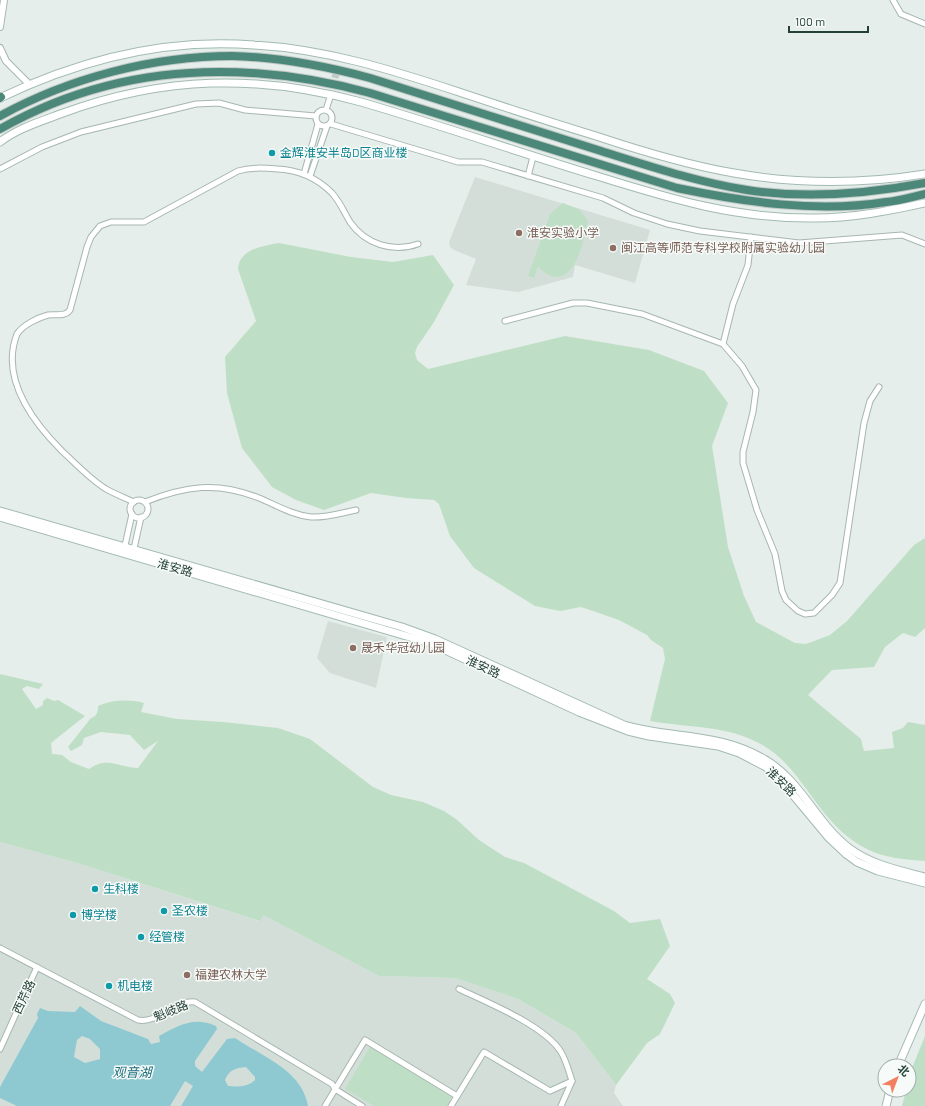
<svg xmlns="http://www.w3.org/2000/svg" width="925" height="1106" font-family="Barlow,'Noto Sans SC',sans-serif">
<rect width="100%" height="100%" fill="#e5eeea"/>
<g fill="#d3ded9">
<polygon points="475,177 650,230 635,283 575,265 573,277 518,292 466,285 476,259 454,250 450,247 449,242"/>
<polygon points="328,621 387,637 376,688 330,673 317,658"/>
<polygon points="0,842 77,863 259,921 263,915 379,976 455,978 518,999 576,1033 616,1085 614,1093 623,1106 0,1106"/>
</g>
<g fill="#bedfc6">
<path d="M563 203 580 210 588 221C583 246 571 299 538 267L534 278 528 276 550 214Z"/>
<path d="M279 243 351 257 393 262 433 255 454 285 434 322 417 347 415 353 417 360 428 369 565 336 649 350 704 371 728 403 712 446 728 547 744 596 756 622 795 643 806 644 830 635 847 621 914 545 925 538V628L915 637 903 633 885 647 874 667 832 670 808 695 861 739 864 751 894 748 892 732 903 728 908 722 925 725V861C912 860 898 859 886 856 851 847 830 822 810 794 797 776 784 758 764 746 730 725 689 728 650 721L665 659 663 648 651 640 647 635 619 620 593 611 581 607 560 611 535 606 474 568 450 536 439 504 434 500 406 498 371 493 324 510 296 500 272 487 242 448 227 393 225 357 256 321 238 269C239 249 263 246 279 243Z"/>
<path d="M0 674 43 684 39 689 27 686 22 689 36 709 43 705V701L47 698 54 701 58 700 85 716 51 743 52 754 62 755 71 762 89 769C107 756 118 767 138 768L158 741 144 750 130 735 101 732 84 738 82 745 71 751 68 747 91 718C97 716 98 712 98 706 112 700 128 699 144 703L141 712 177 719 223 722 278 728 310 739 373 787 391 795 423 802 444 811 456 819 479 840 505 857 524 863 614 911 630 923 660 919 670 946 647 979 670 994 675 1003 660 1034 647 1043 616 1085 576 1033 518 999 455 978 379 976 263 915 260 921 77 863 0 842Z"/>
<polygon points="925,1036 925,1106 902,1106 906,1090 909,1090 910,1073"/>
<polygon points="370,1047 452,1097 447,1106 374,1106 345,1089"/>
</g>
<path fill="#8ec9d2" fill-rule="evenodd" d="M80 1006 101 1021 148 1039 151 1044 160 1042 159 1036C179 1025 194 1016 216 1026L217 1029 195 1061V1066L202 1072 227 1039 235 1038C263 1057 302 1070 308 1106H181L193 1086 185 1081 170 1106H17L0 1098V1087L38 1018 37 1014 40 1008 48 1011 75 1012ZM82 1036 90 1039 100 1049V1059L85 1063 74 1057 77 1040ZM246 1067 255 1077V1080C248 1087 237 1087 228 1086L225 1080C229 1070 235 1068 246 1067Z"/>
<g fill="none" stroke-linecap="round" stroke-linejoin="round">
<polyline stroke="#becbc6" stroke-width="7" stroke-dasharray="7 3.5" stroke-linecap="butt" points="332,88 338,67"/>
<defs>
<g id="minor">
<polyline points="893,0 901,14 925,24"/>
<circle cx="324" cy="118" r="8"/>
<polyline points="326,110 331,94"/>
<polyline points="331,124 458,162 482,162 603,198 634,213 667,224 700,231 799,243 902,235 925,244"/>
<polyline points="0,169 42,147 81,132 196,104 219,103 245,110 316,116"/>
<polyline points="304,174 318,124"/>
<polyline points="310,176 327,126"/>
<polyline points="528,176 533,157"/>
<polyline points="505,321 573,303 587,303 642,314 723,344 742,366 756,390 753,412 743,452 743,463 757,510 775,554 782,591 786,600 798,611 805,614 814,613 832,595 840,583 864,423 870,401 879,387"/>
<polyline points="723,344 733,304 748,265 751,237"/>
<circle cx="139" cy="509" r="9"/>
<path d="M134 502C125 498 115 494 106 489 90 479 76 464 62 451 33 422 0 378 17 334 23 325 37 318 48 315 56 314 65 317 70 310L87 247 91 237 100 226 111 222H144L238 171C251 167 264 168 278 169 299 170 317 178 332 193 340 202 344 212 350 222 365 244 393 253 418 244"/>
<path d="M145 502C185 486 217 481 259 498 276 505 292 515 311 517 326 518 341 513 356 510"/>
<polyline points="124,550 132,514"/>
<polyline points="133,553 141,517"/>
<path d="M0 948 138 1020C158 1024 177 999 195 1002L332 1084 335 1089"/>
<path d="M459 989C487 1002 545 1026 561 1052 566 1060 569 1072 572 1081"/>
<polyline points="0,1049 37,967"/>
<polyline points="335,1089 362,1106"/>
<polyline points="325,1106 365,1040 457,1096"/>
<polyline points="451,1106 484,1052 550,1091 572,1081 561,1106"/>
</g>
<g id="tertiary">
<polyline points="0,27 4,0"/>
<polyline points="0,48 6,61 29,84"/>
</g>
<g id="secondary">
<path d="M0 98C81 59 164 38 254 45 326 49 392 70 459 92 504 107 550 122 596 136 641 151 687 165 734 173 796 184 863 184 925 174"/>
<path d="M0 142C18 128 42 121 63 113 164 76 257 74 361 102 440 125 518 152 597 176 671 199 736 219 815 218 853 218 888 211 925 203"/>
<path d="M0 511 402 627 435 639 624 725C672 739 719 732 764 759 801 780 816 823 849 848 872 865 898 870 925 877"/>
<polyline points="0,517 430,643 579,712 628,731 649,736 718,746 739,753 766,767 779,778 829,838 846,854 857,862 878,871 925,883"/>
<polyline points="898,1066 925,1004"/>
<polyline points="886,1106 890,1090"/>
</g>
<g id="trunk">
<polyline points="0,98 1,97"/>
<path d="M0 116C69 78 153 56 232 56 279 57 325 66 370 78 447 102 524 127 601 151 649 166 697 182 747 190 806 199 867 194 925 183"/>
<path d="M0 129C116 63 243 59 370 93L677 188C745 202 817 213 886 202 899 201 912 197 925 194"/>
</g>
</defs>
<use href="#minor" stroke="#a7b6b1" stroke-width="7"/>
<use href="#tertiary" stroke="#a7b6b1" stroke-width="8"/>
<use href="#secondary" stroke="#a3bab2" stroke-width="9"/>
<use href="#trunk" stroke="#c2cac7" stroke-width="10"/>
<use href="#minor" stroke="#fff" stroke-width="5"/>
<use href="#tertiary" stroke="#fff" stroke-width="6"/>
<use href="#secondary" stroke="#fff" stroke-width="7"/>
<use href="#trunk" stroke="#4c8879" stroke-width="8"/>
</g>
<g fill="#0f9aa8" stroke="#f6faf8" stroke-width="1.5">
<circle cx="272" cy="153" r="4"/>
<circle cx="95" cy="889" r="4"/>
<circle cx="164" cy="911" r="4"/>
<circle cx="73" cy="915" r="4"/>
<circle cx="141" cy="937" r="4"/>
<circle cx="109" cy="986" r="4"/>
</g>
<g fill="#8d6e63" stroke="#f6faf8" stroke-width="1.5">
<circle cx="519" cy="233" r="4"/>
<circle cx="613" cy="248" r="4"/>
<circle cx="353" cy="648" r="4"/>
<circle cx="187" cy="975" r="4"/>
</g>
<g text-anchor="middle" stroke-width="3" stroke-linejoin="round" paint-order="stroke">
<g font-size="12" fill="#0d838f" stroke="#f6faf8" text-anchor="start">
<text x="280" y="157">金辉淮安半岛D区商业楼</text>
<text x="103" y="893">生科楼</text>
<text x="172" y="915">圣农楼</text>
<text x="81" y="919">博学楼</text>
<text x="149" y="941">经管楼</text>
<text x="117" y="990">机电楼</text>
</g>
<g font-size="12" fill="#785e54" stroke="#f6faf8" text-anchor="start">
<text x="527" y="237">淮安实验小学</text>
<text x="621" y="252">闽江高等师范专科学校附属实验幼儿园</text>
<text x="361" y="652">晟禾华冠幼儿园</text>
<text x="195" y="979">福建农林大学</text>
</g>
<g font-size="12" fill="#244038" stroke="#f6faf8">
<text transform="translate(175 568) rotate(16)" y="4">淮安路</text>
<text transform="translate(483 667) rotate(25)" y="4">淮安路</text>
<text transform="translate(781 782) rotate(44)" y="4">淮安路</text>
<text transform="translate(24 997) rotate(-65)" y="4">西芹路</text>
<text transform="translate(171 1011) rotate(-22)" y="4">魁岐路</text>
</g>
<g font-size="13" font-style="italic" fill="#1d6f7d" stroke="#f6faf8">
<text x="132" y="1077">观音湖</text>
</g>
</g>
<g transform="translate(897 1078) rotate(42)"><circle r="19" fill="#f6faf8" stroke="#a2b0ab"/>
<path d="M0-3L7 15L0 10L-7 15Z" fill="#f28060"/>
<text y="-6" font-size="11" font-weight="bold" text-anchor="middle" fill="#244038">北</text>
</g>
<path d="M789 26v6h79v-6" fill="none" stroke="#244038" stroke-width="2"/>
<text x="795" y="26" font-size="12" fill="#244038" stroke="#f6faf8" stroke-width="3" paint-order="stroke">100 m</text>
</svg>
